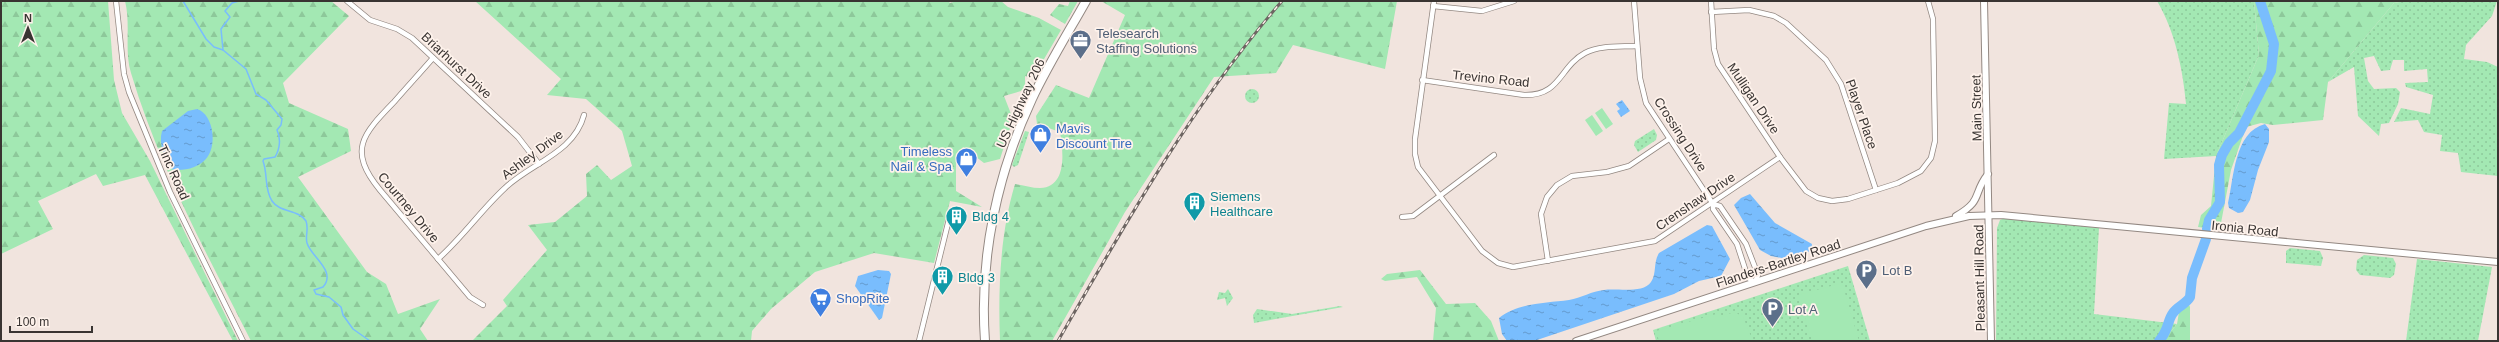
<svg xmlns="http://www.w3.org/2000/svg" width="2499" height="342" font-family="Arial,sans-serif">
<defs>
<pattern id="grass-dots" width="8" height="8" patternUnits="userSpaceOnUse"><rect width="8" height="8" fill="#a3e8b3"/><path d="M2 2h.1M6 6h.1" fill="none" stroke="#8dc89a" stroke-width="1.8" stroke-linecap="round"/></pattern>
<pattern id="forest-firs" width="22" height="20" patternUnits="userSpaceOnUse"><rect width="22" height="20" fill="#a3e8b3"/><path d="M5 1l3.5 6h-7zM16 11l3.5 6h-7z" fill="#8dc89a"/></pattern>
<pattern id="water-ripples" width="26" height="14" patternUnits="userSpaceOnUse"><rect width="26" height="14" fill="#79bdfd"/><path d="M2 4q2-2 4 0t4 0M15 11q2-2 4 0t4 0" fill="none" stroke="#649acd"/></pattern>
</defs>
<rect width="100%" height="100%" fill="#f1e4de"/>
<g fill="url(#grass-dots)">
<path d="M2157 1H2254L2259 55 2216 156 2164 159 2169 103 2186 104C2183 70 2175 31 2157 1Z"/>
<polygon points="2405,1 2497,1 2492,16 2466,45 2464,59 2487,62 2498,67 2498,176 2461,172 2458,153 2440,151 2442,135 2424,132 2418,120 2394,122 2401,108 2430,114 2433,95 2406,87 2405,83 2428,82 2427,69 2404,71 2404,60 2393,60 2390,70 2381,71 2374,56 2364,58 2368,81 2374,89 2396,88 2400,92 2398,104 2389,123 2381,124 2379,136 2358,116 2354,67 2328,82 2394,3"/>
<circle cx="1252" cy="96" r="7"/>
<polygon points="1654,129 1657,135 1656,140 1638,152 1634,145 1635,141"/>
<polygon points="1025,131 1029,132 1018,165 1014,167 1012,165"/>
<polygon points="2005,218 2099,228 2094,314 2177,324 2163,341 1996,341 1997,228 2000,220"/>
<polygon points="2290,248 2320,251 2323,258 2321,266 2286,263 2286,251"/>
<polygon points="2364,255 2393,258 2396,264 2394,275 2390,278 2360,275 2356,270 2357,260"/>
<polygon points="2417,259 2492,267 2478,341 2406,341"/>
<polygon points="1848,266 1870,341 1656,341 1653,330"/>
<polygon points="1228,289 1233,298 1227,306 1225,298 1217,300 1219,292 1225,293"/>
<polygon points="1340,306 1343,307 1254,323 1253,315 1257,309 1292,314"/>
</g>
<g fill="url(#forest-firs)">
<polygon points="1,1 108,1 114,80 122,113 150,161 238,341 233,341 145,175 103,186 96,174 38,201 53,229 1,254"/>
<path d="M125 1H331L349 16 283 83 289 103 348 129 351 151 298 177 367 272 386 284 398 314 440 299 420 329 428 341H251C207 254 159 167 131 73 124 51 131 24 125 1Z"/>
<polygon points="475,1 948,1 950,3 957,1 1001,1 1008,7 1039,18 1061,30 1033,78 1025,76 1025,86 1021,91 1004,96 1013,119 1000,159 984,163 963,147 956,159 956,191 982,207 950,201 934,263 874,253 815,272 771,309 752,331 751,341 472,341 507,306 503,300 547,250 528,225 555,222 587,196 586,174 597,165 611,180 632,166 622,131 586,99 547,95 561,79"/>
<polygon points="1070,1 1078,1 1065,24 1050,15 1059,4 1068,6"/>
<path d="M1101 1H1397L1385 69 1293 45 1276 73 1214 77 1125 212 1052 341H1000C998 289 1000 234 1015 184 1023 185 1032 188 1040 188 1068 187 1063 150 1060 132L1037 124 1036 116 1056 85 1089 98 1125 15Z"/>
<polygon points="2254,1 2405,1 2394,3 2328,82 2323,120 2273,125 2261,123 2246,127 2231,170 2221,223 2233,232 2198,227 2201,215 2211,206 2216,156 2259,55"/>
<polygon points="1420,270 1446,304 1475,303 1491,321 1499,341 1433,341 1436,308 1417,277 1385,281 1381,279 1387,274"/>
<polygon points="2188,302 2190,307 2190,341 2163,341 2177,324 2179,312"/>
</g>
<g fill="#a3e8b3">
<polygon points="1602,108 1613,124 1606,129 1595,113"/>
<polygon points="1592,115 1603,131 1596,136 1585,120"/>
<polygon points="1842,283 1859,341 1812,341 1798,295"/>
<polygon points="1735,312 1743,317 1753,341 1659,341 1656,331 1720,313 1721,316"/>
</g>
<g fill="url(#water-ripples)">
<polygon points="1622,100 1630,111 1621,117 1617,111 1620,109 1616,104"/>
<path d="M197 109C214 114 218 148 205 160 196 169 185 170 173 170 165 159 158 145 162 131L188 111Z"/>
<path d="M2265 124 2269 129V142L2258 170 2250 200 2243 212 2238 213 2229 208 2228 203C2234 178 2234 132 2265 124Z"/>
<polygon points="1750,194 1775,223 1812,244 1811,251 1782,258 1771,256 1760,250 1734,205 1741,198"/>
<path d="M1707 225 1712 226 1730 259 1721 276 1699 281 1674 294 1534 341H1507L1502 334 1499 318C1518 303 1546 303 1569 300 1581 298 1592 291 1604 290 1617 288 1643 294 1651 282 1657 273 1653 263 1659 253Z"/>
<polygon points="878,270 889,271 891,274 882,318 879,320 855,286 858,276"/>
</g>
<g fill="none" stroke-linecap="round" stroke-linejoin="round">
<g stroke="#79bdfd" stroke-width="1.5">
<path d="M183 1 206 39 214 47 223 50 246 69 256 94 266 100 282 119 281 125 277 130C281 138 280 149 275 157L264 159 263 161C268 174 264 189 272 201 280 213 298 209 306 221 309 229 305 236 307 243 311 257 337 271 323 287L314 290 316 294 329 297 341 307 343 315 353 329 370 341"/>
<polyline points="223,50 221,29 230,17 225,11 232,3 239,1"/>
</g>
<g stroke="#79bdfd" stroke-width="10">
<polyline points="2207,229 2209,220 2220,202 2219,165 2222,155 2229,143 2239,133 2271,71 2274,44 2260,1"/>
<path d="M2159 341C2169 330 2167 321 2173 313 2178 306 2186 304 2190 297L2192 278 2206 239"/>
</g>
<defs>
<g id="street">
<polyline points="116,1 124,74 129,92 170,192 243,341"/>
<polyline points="347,1 370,20 397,29 412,38 518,137 539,164"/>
<polyline points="1434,1 1415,139 1415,154 1418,167 1482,251 1498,263 1513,267 1655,241 1780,157 1806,191 1818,198 1832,201 1848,199 1898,183 1921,171 1931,158 1935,141 1933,19 1928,1"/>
<polyline points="1634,1 1640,78 1646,103 1713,204 1713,209 1737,244 1748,278 1755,282 1758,275 1746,244 1720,206 1713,204"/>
<polyline points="1711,1 1714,49 1718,64 1780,157"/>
<polyline points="1433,6 1482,11 1514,1"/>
<polyline points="1711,12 1749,10 1774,16 1786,23 1826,60 1841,84 1876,190"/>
<path d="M433 58C420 73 407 87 394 102 363 134 347 150 380 190L470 297 483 305"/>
<path d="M1422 80 1524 95C1561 96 1559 67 1585 53 1600 45 1620 47 1637 46"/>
<polyline points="1402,217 1413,216 1494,155"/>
<path d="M438 259C463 237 481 210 505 188 531 163 574 153 584 115"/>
<polyline points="1548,261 1541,214 1547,197 1557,185 1572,176 1607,172 1629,166 1669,139"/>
<polyline points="919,341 951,211"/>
</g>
<g id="secondary">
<polyline points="1984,1 1991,341"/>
<path d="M1956 216C1984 200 1972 194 1988 174"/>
<polyline points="1576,341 1926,226 1969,216 2001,215 2498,262"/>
</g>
<path id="highway" d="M985 341C979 259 997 174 1032 99 1048 65 1068 33 1086 1"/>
</defs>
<use href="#street" stroke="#938882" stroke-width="6"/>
<use href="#secondary" stroke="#938882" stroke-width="8"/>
<use href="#highway" stroke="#938882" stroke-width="10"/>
<use href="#street" stroke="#fff" stroke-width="4.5"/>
<use href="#secondary" stroke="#fff" stroke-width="6"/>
<use href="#highway" stroke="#fff" stroke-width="8"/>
<defs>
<path id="rail" d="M1058 341C1126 222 1192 105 1282 1"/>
</defs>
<use href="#rail" stroke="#6d6562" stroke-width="3"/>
<use href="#rail" stroke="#fef2eb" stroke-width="1.5" stroke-dasharray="4.5" stroke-linecap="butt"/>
</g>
<defs>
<symbol id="office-pin" viewBox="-11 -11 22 30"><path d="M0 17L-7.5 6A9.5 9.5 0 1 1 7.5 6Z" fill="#5c6f8a" stroke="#fef2eb"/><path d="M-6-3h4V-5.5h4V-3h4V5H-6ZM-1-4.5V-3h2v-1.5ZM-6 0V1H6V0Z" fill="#fff"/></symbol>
<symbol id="shop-pin" viewBox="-11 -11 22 30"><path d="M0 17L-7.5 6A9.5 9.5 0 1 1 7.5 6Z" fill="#3f7fe0" stroke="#fef2eb"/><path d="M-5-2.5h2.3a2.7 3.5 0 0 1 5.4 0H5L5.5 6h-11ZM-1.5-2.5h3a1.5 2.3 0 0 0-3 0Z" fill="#fff"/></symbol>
<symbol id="building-pin" viewBox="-11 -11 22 30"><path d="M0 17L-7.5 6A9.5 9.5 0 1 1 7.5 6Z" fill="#0f9aa8" stroke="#fef2eb"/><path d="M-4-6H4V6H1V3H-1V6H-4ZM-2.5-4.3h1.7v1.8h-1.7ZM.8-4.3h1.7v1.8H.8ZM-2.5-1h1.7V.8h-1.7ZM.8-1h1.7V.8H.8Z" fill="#fff"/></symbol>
<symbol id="parking-pin" viewBox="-11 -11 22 30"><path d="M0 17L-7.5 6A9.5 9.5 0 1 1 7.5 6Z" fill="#5c6f8a" stroke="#fef2eb"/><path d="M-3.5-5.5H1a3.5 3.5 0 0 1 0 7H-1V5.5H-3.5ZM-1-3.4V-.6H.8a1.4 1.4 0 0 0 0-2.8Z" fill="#fff"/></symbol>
<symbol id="supermarket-pin" viewBox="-11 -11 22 30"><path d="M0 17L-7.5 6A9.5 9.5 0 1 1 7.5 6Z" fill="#3f7fe0" stroke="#fef2eb"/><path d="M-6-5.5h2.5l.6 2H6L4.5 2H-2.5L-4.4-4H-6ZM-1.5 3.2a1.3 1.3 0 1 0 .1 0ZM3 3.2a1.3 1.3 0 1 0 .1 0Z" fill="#fff"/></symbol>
</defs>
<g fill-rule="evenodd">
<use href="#office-pin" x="1068" y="28" width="25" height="34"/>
<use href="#shop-pin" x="1028" y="122" width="25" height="34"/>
<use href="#shop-pin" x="954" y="146" width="25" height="34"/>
<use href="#building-pin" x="1182" y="190" width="25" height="34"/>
<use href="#building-pin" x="944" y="204" width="25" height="34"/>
<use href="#parking-pin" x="1854" y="258" width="25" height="34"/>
<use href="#building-pin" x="930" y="264" width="25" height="34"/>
<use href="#supermarket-pin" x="808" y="286" width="25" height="34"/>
<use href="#parking-pin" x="1760" y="296" width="25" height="34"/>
</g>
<g text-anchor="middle" stroke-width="3.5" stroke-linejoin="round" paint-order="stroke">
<g font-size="13" fill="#4e5e75" stroke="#fef2eb" text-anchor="start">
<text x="1096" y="38">Telesearch<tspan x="1096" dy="15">Staffing Solutions</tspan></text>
<text x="1882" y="275">Lot B</text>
<text x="1788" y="314">Lot A</text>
</g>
<g font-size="13" fill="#393432" stroke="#fef2eb">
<text transform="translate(457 65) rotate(43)" y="5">Briarhurst Drive</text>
<text transform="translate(1491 78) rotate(6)" y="5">Trevino Road</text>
<text transform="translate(1754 98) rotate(56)" y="5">Mulligan Drive</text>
<text transform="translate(1020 103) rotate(-65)" y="5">US Highway 206</text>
<text transform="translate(1976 108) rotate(-91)" y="5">Main Street</text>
<text transform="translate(1862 114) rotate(71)" y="5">Player Place</text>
<text transform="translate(1681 134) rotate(57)" y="5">Crossing Drive</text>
<text transform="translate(532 154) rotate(-37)" y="5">Ashley Drive</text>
<text transform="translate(174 172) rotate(66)" y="5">Tinc Road</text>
<text transform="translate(1695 201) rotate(-34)" y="5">Crenshaw Drive</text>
<text transform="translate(409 207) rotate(50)" y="5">Courtney Drive</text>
<text transform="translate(2245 228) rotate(6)" y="5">Ironia Road</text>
<text transform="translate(1778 263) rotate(-18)" y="5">Flanders-Bartley Road</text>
<text transform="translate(1979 278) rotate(-91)" y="5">Pleasant Hill Road</text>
</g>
<g font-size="13" fill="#366cbe" stroke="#fef2eb" text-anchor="start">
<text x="1056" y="133">Mavis<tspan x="1056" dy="15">Discount Tire</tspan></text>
<text x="952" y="156" text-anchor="end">Timeless<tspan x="952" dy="15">Nail &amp; Spa</tspan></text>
<text x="836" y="303">ShopRite</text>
</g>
<g font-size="13" fill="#0d838f" stroke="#fef2eb" text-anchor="start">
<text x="1210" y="201">Siemens<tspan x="1210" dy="15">Healthcare</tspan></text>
<text x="972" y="221">Bldg 4</text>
<text x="958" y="282">Bldg 3</text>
</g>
</g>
<rect width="2499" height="342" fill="none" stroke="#393432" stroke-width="4"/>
<g transform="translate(28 28)" stroke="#fef2eb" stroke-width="3" paint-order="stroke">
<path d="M0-3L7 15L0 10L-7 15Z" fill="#393432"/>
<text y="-6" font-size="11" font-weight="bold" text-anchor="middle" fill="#393432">N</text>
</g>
<path d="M10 326v6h82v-6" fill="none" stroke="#393432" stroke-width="2"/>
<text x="16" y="326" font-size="12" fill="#393432" stroke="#fef2eb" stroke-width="3" paint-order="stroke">100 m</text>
</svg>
